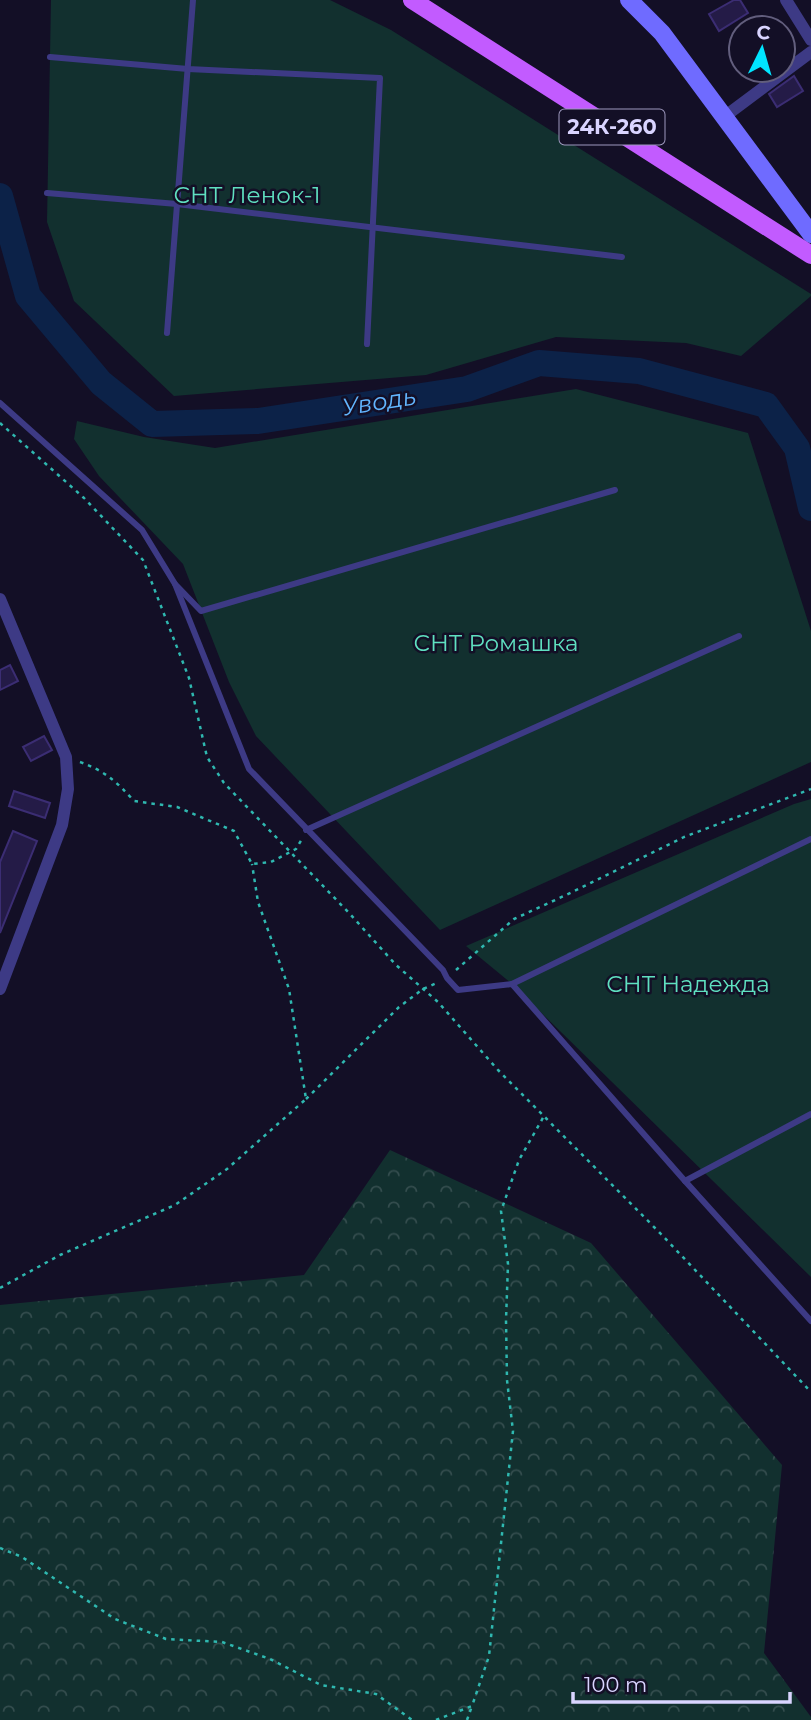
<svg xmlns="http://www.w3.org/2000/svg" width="811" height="1720" font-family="Montserrat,sans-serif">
<defs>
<pattern id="forest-crowns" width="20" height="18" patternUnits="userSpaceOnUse" patternTransform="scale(1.75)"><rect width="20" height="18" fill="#12302f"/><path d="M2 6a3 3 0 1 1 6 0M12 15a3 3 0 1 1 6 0" fill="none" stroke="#344d4e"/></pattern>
</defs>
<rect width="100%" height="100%" fill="#130f26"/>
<g fill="#12302f">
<polygon points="51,0 330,0 391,30 811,294 811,296 741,356 686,343 556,337 426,375 174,396 74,301 47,222"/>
<polygon points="576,389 748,433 811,631 811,762 440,930 256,736 229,682 183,564 99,476 74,439 77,421 144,437 215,448"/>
<polygon points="811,799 811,1277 512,984 466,946 794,804"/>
</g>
<polygon fill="url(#forest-crowns)" points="390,1150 591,1243 782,1465 764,1653 811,1717 811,1720 0,1720 0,1305 304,1275"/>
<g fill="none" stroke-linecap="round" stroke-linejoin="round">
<polyline stroke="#0c2248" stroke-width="26" points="0,196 28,296 101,383 152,424 258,421 467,389 539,363 639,371 766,405 797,448 811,508"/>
</g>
<g fill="#241b47" stroke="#3b2d73" stroke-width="2">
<polygon points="734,0 740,0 748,13 719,31 709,14"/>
<polygon points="794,76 803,91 777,107 769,94"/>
<polygon points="10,665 18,681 0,690 0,670"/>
<polygon points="44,736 52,750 31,761 23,747"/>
<polygon points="14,791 50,803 45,818 9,806"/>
<polygon points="13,831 37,841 0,933 0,862"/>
</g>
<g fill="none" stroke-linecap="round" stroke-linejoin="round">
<g stroke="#2fb8b0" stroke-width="2.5" stroke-dasharray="3.5 5" stroke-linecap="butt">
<polyline points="0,423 84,498 143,560 189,678 207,757 224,783 350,914 396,965 438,1002 498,1070 660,1233 811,1392"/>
<path d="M80 762C105 771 117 782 134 801L177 807 234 831 252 864 271 862 296 849 302 839"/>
<polyline points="456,970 514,919 566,895 684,837 811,789"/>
<polyline points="306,1099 399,1007 423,989 439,982"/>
<polyline points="0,1288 60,1255 175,1205 227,1169 306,1099 289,989 258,902 252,864"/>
<polyline points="0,1548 22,1557 115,1619 166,1639 222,1642 270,1659 321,1685 376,1694 412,1720"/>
<polyline points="436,1720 472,1706 489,1656 513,1431 507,1380 506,1320 508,1264 501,1211 519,1160 544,1116"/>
<polyline points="467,1720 472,1706"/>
</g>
<g stroke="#3d3a85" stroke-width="6">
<polyline points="50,57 188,69 380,78 367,344"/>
<polyline points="47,193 177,204 622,257"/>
<polyline points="167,333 193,0"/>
<polyline points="0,403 142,530 175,584 201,611 615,490"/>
<polyline points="175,584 249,769 443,970 447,978 458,990 512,984 685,1181 811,1321"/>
<polyline points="306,830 739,636"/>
<polyline points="512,984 811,839"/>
<polyline points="685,1181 811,1114"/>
</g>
<g stroke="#3d3a85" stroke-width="12">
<polyline points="786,0 811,40"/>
<polyline points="724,117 811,52"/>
<polyline points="0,599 66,757 68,789 62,825 0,989"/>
</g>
<polyline stroke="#6f6bff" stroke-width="18" points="629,0 662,33 811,234"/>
<polyline stroke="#c25bff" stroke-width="18" points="412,0 811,255"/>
</g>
<g text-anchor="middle" stroke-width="5" stroke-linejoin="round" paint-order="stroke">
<rect fill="#130f26" stroke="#9e99be" stroke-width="2" x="559.5" y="109.5" width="105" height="35" rx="5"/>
<g font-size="21" font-weight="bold" fill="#d9d4ff">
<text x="612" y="134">24К-260</text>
</g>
<g font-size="23" fill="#5fe0c0" stroke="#130f26">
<text x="247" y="203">СНТ Ленок-1</text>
<text x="496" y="651">СНТ Ромашка</text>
<text x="688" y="992">СНТ Надежда</text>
</g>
<g font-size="24" font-style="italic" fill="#62b6ff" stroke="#130f26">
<text transform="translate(379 402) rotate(-9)" y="8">Уводь</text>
</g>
</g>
<g transform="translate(762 49) rotate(5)"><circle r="33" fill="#130f26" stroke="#625e7d" stroke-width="2"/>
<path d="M0-5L12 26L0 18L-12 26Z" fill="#00e5ff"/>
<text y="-10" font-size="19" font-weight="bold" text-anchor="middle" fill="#d9d4ff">С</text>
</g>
<path d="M573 1692v10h217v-10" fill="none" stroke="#d9d4ff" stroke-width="3.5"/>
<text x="584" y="1692" font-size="21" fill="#d9d4ff" stroke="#130f26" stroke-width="5" paint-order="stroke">100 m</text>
</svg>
